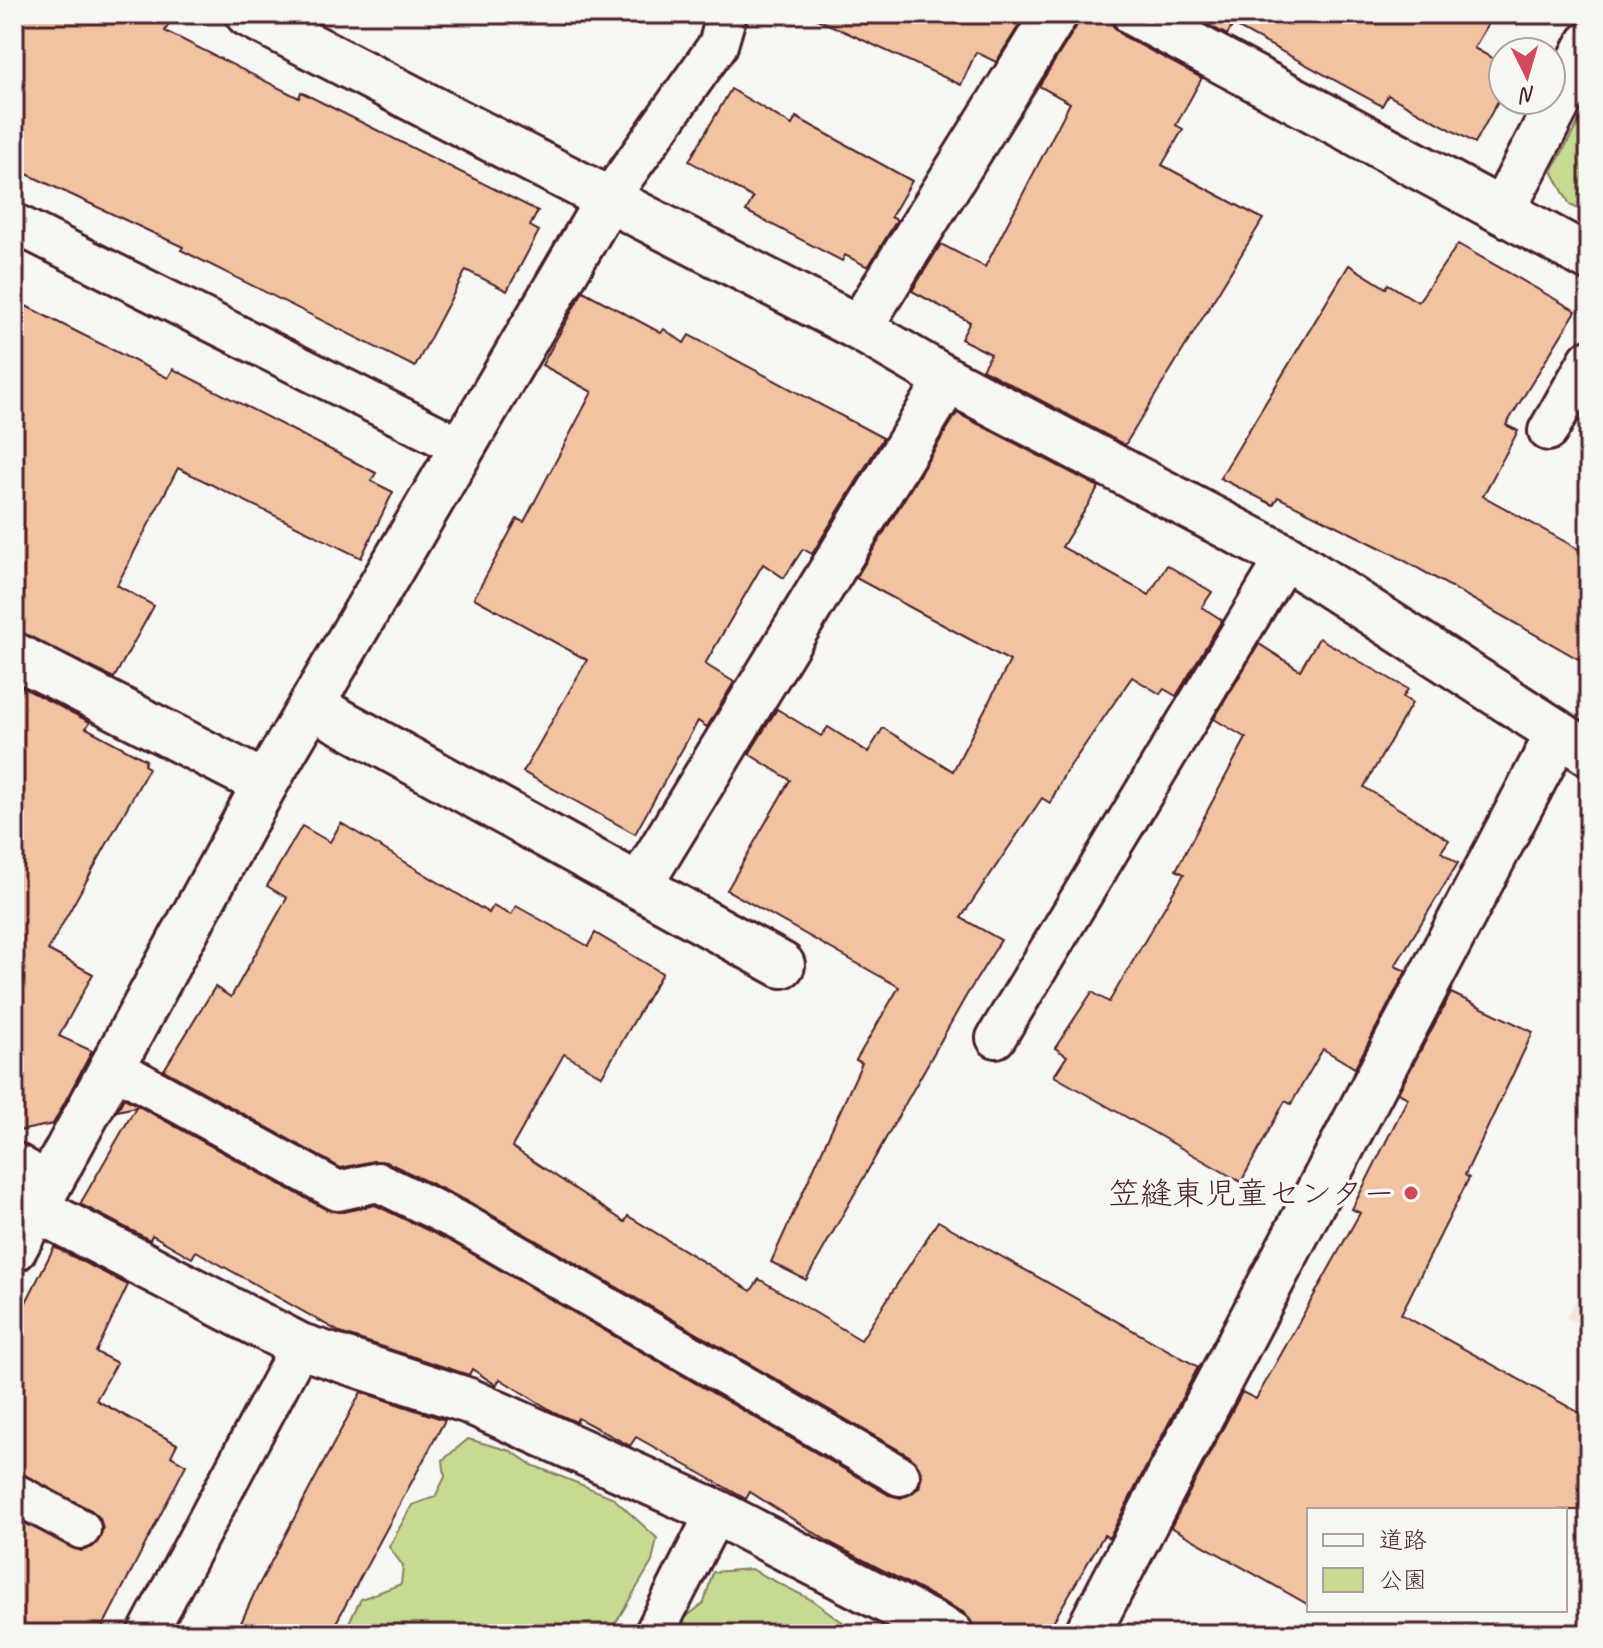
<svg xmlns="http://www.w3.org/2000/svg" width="1603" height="1648" font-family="Caveat,'Klee One',sans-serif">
<rect width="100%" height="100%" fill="#f6f6f2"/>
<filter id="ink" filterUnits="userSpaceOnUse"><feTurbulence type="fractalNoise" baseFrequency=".0125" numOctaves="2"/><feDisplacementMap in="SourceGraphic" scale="16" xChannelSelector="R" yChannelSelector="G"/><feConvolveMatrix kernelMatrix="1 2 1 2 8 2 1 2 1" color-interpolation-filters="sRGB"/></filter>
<g filter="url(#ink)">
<polygon fill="#f4e7d9" points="1589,1280 1589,1330 1566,1317"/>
<g fill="#c6db91" stroke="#887d5e" stroke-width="2">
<polygon points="1589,103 1589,214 1570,205 1552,171"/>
<polygon points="468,1439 511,1451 532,1465 612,1497 657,1538 652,1562 609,1634 343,1634 361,1599 401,1584 403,1566 389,1547 412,1505 435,1497 445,1477 443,1460"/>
<polygon points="751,1569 812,1600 859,1634 676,1634 682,1620 704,1603 713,1572"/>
</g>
<g fill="#f1c3a0" stroke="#4a1f2b" stroke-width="2">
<polygon points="14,14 174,14 165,31 299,98 301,92 538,211 530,226 539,231 507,291 466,270 415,367 181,250 183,247 14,168"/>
<polygon points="806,14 1026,14 996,62 976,52 961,85"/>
<polygon points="1080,14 1110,14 1113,26 1123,36 1202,78 1176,125 1183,129 1162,165 1263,219 1125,445 982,369 991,354 961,339 970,322 912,291 941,244 985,267 1070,103 1039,86 1076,27"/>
<polygon points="1188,14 1494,14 1474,48 1503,64 1503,92 1475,143 1388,95 1382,106 1233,25 1227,35"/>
<polygon points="731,89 792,125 796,117 912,181 891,217 897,220 868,267 845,255 842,261 746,211 753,198 689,161"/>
<polygon points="1458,244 1576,311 1506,425 1518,431 1483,496 1589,555 1589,665 1389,552 1278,497 1273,505 1220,478 1349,265 1386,288 1388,284 1418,302"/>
<polygon points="583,291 661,333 664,329 684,343 689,335 883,438 812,554 803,549 784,578 763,564 705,664 734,682 707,727 698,721 635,834 523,772 587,660 474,598 517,519 524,522 592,392 542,365"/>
<polygon points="14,300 168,378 173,369 376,473 371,481 393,492 361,558 178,468 117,585 154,606 114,678 14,630"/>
<polygon points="957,413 1099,487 1062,547 1149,595 1167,565 1212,592 1202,607 1222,620 1176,696 1164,689 1160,694 1132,677 1064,775 1050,803 1042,798 961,918 1001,940 966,996 806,1280 771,1262 862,1063 856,1060 899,987 727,890 790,780 749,754 777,709 821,736 828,727 868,752 883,728 953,771 1010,661 856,578"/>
<polygon points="1319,638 1408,689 1403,697 1412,703 1364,787 1449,840 1441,852 1458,863 1395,966 1406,971 1355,1068 1323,1049 1291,1104 1285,1101 1241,1182 1054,1076 1067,1056 1055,1048 1092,992 1109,1002 1184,874 1176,870 1246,738 1214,719 1259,644 1300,670"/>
<polygon points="14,683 90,722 86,728 146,760 144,765 149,768 48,950 93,974 59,1036 92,1051 53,1124 14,1132"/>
<polygon points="341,823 489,913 493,906 511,915 516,906 588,946 595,933 662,973 602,1076 564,1054 512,1147 625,1222 628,1216 751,1291 759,1279 861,1340 938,1221 1198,1367 1109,1538 1104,1535 1046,1634 989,1634 973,1625 963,1612 829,1542 750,1492 746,1499 636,1437 630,1446 578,1418 576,1422 554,1412 500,1379 496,1385 472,1369 469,1375 343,1334 196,1251 192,1258 152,1235 150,1240 80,1204 136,1107 117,1111 124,1098 327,1210 343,1212 375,1205 450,1241 889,1495 901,1498 919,1488 922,1475 911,1457 471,1203 387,1162 373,1161 341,1168 164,1070 215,987 231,997 287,898 267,886 302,826 330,842"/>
<polygon points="1451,993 1533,1032 1465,1175 1469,1178 1401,1314 1589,1418 1589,1510 1309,1510 1309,1605 1171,1527 1242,1392 1256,1399 1360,1213 1352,1209 1408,1098 1398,1093"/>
<polygon points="54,1247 128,1285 96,1352 117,1363 96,1400 177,1444 171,1456 186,1465 99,1634 14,1634 14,1518 81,1551 93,1547 103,1529 100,1518 91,1510 14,1471 14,1326"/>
<polygon points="361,1392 445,1420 330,1634 236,1634 254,1594"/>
</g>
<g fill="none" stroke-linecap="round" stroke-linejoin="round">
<defs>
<g id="lane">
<polyline points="607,201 718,45 727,14"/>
<polyline points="14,223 461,447"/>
<polyline points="1548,431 1589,359"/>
<polyline points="996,1038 1286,557"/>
<polyline points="113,1067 338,1191 378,1182 460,1222 900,1476"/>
<polyline points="14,1162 51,1184"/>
<polyline points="14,1493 81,1529"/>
<polyline points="147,1634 300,1346"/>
<polyline points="654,1634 716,1512"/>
</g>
<g id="street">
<polyline points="248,14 859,328 948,380 1286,557 1589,753"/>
<polyline points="1135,14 1589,258"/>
<polyline points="1502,211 1589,44"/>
<polyline points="859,328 1055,14"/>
<polyline points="14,655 265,784"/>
<polyline points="312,706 782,965"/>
<polyline points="639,886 948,380"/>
<polyline points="36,1209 300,1346 469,1401 716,1512 951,1634"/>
<polyline points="14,1249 265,784 607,201"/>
<polyline points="1087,1634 1558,734"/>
</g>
</defs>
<use href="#lane" stroke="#4a1f2b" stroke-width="44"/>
<use href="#street" stroke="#4a1f2b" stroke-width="50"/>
<use href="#lane" stroke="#f6f6f2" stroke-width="38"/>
<use href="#street" stroke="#f6f6f2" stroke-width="44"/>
</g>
</g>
<circle fill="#d1495b" stroke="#f6f6f2" stroke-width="3" cx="1411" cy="1193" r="8"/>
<g text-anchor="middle" stroke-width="7" stroke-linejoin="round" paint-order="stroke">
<g font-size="32" fill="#4a1f2b" stroke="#f6f6f2" text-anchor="end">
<text x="1395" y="1204">笠縫東児童センター</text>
</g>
</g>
<rect width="1603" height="1648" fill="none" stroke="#f6f6f2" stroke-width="48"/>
<rect x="24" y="24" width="1555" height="1600" fill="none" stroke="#4a1f2b" stroke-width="3" filter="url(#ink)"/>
<rect x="1307" y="1508" width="260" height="104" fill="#f6f6f2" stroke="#b1a0a2" stroke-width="2"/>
<rect x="1323" y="1534" width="40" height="12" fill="#f6f6f2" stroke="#b1a0a2" stroke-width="2"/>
<text x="1379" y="1548" font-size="24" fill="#4a1f2b">道路</text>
<rect x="1323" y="1568" width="40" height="24" fill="#c6db91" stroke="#b1a0a2" stroke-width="2"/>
<text x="1379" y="1588" font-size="24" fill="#4a1f2b">公園</text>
<g transform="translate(1527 76) rotate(175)"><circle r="38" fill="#f6f6f2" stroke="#b1a0a2" stroke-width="2"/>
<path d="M0-6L14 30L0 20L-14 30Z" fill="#d1495b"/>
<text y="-12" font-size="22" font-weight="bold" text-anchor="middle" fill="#4a1f2b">N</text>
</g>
</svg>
